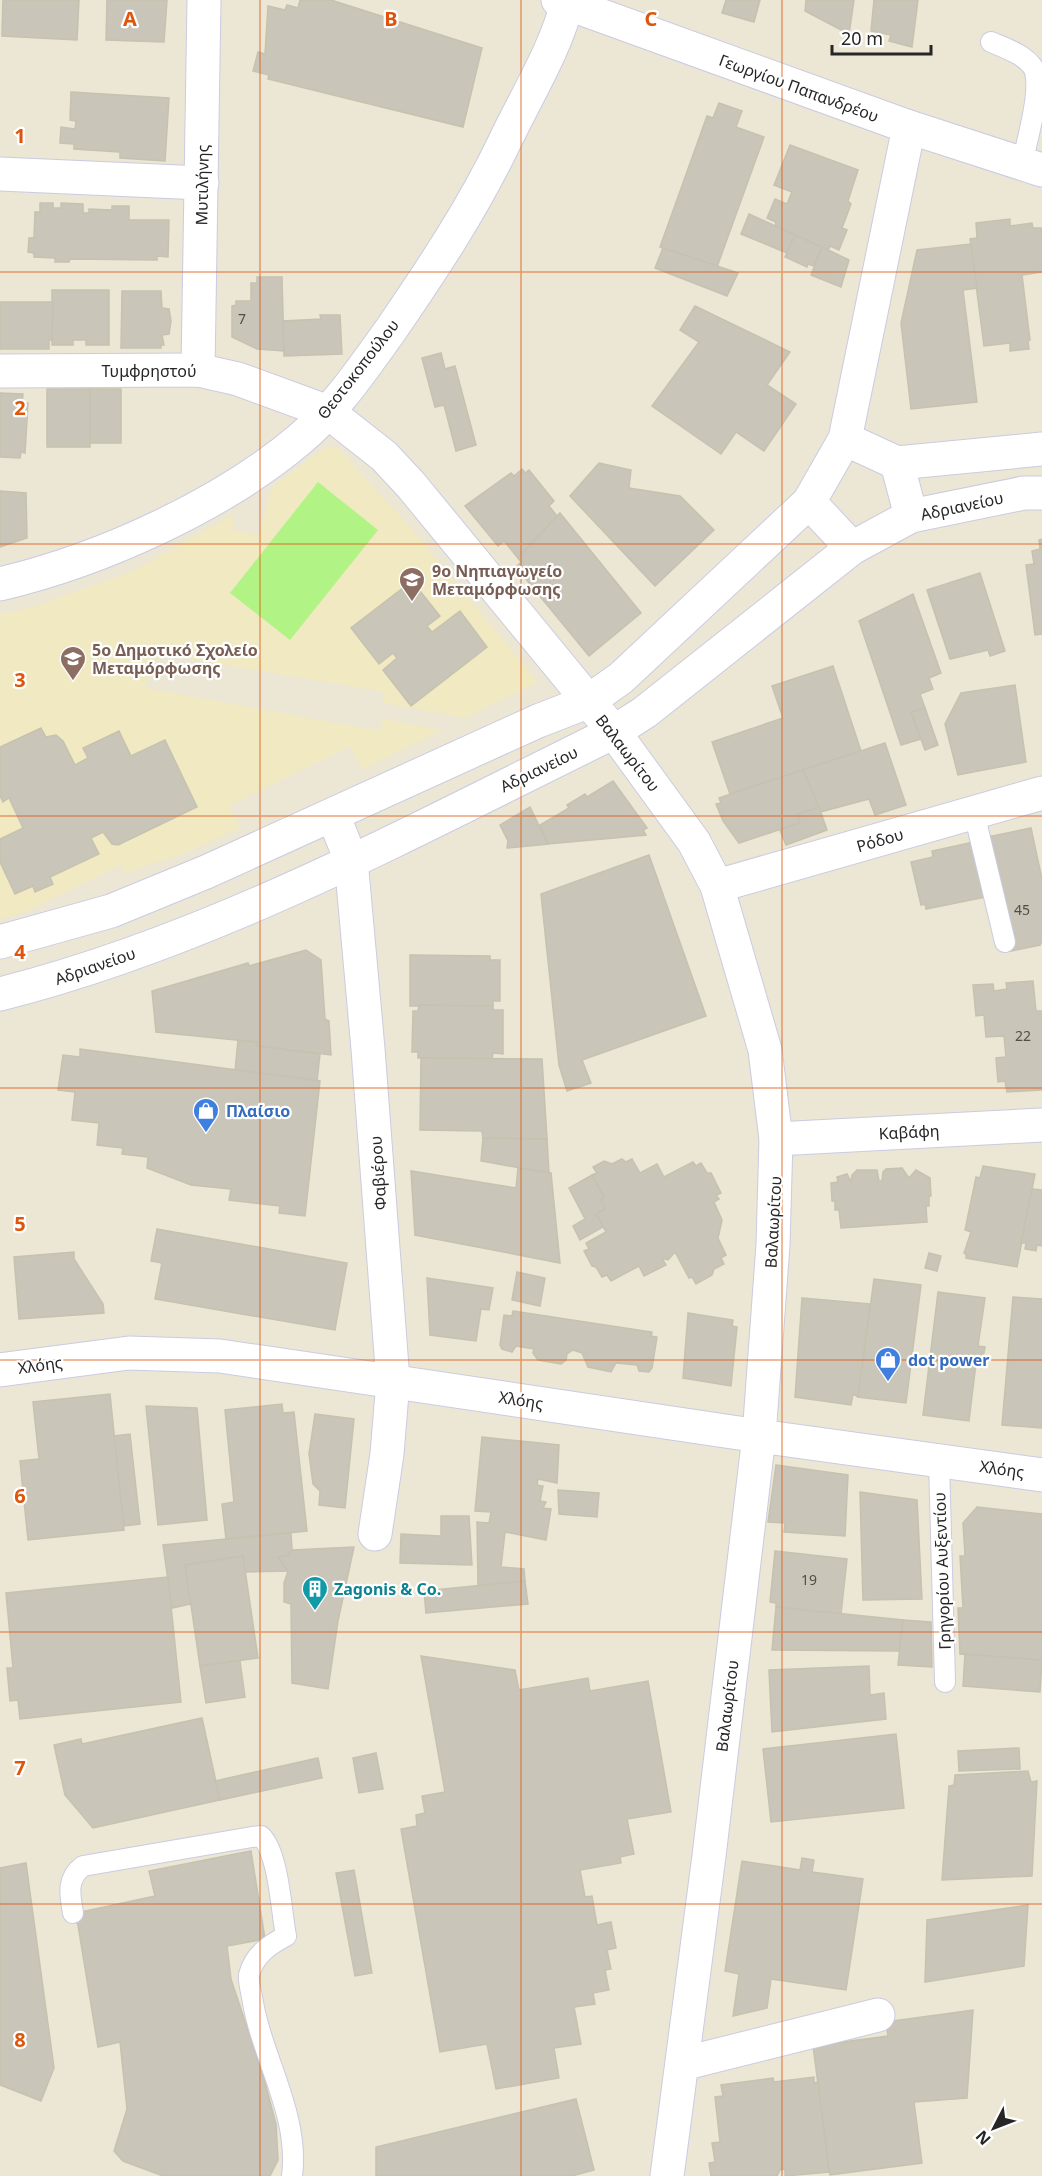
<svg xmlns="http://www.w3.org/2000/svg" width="1042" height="2176" font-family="'Noto Sans',sans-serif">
<rect width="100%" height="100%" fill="#ece6d5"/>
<polygon fill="#f0e9c2" points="326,447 338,448 411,528 538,682 465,718 383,703 384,692 171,656 151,661 146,688 380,731 383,719 442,730 362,770 350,746 229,806 240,828 187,852 125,873 120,865 25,912 0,919 0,614 29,608 131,572 233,515 234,531 259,535 272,487"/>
<polygon fill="#b1f384" points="318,482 378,530 290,640 230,593"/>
<g fill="#c9c5b9" stroke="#c6c2af" stroke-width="1.5">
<polygon points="3,0 79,0 77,40 2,36"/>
<polygon points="107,0 167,0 164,42 106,40"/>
<polygon points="300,0 331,0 482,48 463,127 268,79 269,75 253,71 258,52 265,54 268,6 285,10 287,5 298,8"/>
<polygon points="726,0 760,0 754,22 722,13"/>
<polygon points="806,0 854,0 849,34 805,11"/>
<polygon points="874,0 918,0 912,47 889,41 891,35 871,31"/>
<polygon points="71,92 169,98 165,161 120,158 120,152 74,149 74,144 60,143 61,127 75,129 76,121 70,120"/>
<polygon points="719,103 742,111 736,127 764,137 717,267 660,247 707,116 713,118"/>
<polygon points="790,145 858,170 848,201 851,204 842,228 847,230 839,250 830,246 828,250 775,226 776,222 767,218 775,199 787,204 792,192 774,185"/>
<polygon points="40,203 53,203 53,208 61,208 61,203 83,204 83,213 89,213 89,209 112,210 112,206 129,206 129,220 169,220 168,257 157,256 157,260 70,259 69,262 55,262 55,258 34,257 34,253 28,252 29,238 34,238 35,212 40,212"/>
<polygon points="749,214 795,235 787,253 741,234"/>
<polygon points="1010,219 1010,226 1032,223 1033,228 1041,228 1042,235 1042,272 1022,275 1030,340 1028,341 1029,349 1010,351 1010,343 984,346 970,239 977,238 976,223"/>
<polygon points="795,235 822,247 814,266 808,264 807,267 785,257"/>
<polygon points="971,244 977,288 963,290 977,402 911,409 901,323 917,250"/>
<polygon points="822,247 849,260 841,287 811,275"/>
<polygon points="663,248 738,273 727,296 655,268"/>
<polygon points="257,277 282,277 284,351 257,349 232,337 232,306 236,305 236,301 251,301 251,283 257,283"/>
<polygon points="52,290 109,290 109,345 86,345 86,340 73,340 73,345 52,345"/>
<polygon points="122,291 161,291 162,308 169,309 171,321 169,334 162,335 164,345 161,345 161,348 121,348"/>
<polygon points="0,302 53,302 52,340 49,340 49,349 0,349"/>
<polygon points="695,306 790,352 767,385 796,404 764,451 736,432 721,454 652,406 699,342 680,330"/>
<polygon points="320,315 340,315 342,354 284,356 283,321 321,319"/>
<polygon points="441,353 445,369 455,366 476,445 456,451 444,405 435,407 422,358"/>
<rect x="47" y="389" width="43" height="58"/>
<rect x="90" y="389" width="31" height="54"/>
<polygon points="0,393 23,394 22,403 28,403 25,453 21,452 20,458 0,457"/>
<polygon points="599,463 631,470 629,488 680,496 714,530 655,586 570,496"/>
<polygon points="522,469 525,473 529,470 554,501 549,506 557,516 518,558 504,541 498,546 465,506 511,473 514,476"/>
<polygon points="0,491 26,493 27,538 0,547"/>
<polygon points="560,513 641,613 589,656 516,567 521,562 518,558"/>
<polygon points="1042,539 1042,634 1035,635 1026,565 1034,564 1032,551 1040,549 1039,540"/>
<polygon points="980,573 1005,651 990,656 988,650 950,659 927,590"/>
<polygon points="412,581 440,616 427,626 432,632 460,611 487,647 411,706 383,670 397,658 393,653 379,664 351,628"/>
<polygon points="913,594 941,673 929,678 933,689 920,694 925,708 911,712 921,739 901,745 859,621"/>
<polygon points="833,666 861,751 730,794 712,742 783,718 772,686"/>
<polygon points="1015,685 1026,762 958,775 945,724 961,693"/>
<polygon points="925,708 938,745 925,750 911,712"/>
<polygon points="41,728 46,737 56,735 63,741 75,765 88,758 83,748 119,731 131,756 165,740 197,807 118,845 112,844 103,832 91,838 99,854 50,877 53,884 35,892 33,886 15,894 0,862 0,839 23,828 9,798 3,802 0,796 0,747"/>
<polygon points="885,743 906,805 875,815 869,799 820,812 803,770"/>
<polygon points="803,770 819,807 797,814 800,823 739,843 723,821 716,804 721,803 719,798"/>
<polygon points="613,781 647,828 643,830 646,835 548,844 540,825 569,808 567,805 585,794 587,797"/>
<polygon points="530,807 548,844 507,848 508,841 500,825"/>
<polygon points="819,807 827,830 786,845 780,830 800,823 797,814"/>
<polygon points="1031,828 1042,879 1042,941 1040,945 1011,951 987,837"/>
<polygon points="974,842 986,897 926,909 925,904 921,905 911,862 933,857 932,851"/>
<polygon points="649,855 706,1016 582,1060 591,1083 567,1091 559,1065 541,894"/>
<polygon points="306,950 321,960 325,1019 329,1021 331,1055 256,1046 257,1042 156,1032 152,991 248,963 249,966"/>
<polygon points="410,955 490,956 490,960 500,960 500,1001 493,1001 493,1006 410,1006"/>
<polygon points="1033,981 1036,1011 1042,1011 1042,1090 1007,1092 1005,1081 998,1082 996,1058 1006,1057 1004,1036 986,1037 984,1015 976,1016 973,985 993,984 994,991 1007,989 1006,983"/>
<polygon points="419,1005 493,1006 493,1010 503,1010 503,1054 493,1053 492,1059 418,1058 418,1052 412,1052 413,1011 418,1011"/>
<polygon points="238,1040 257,1042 256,1046 320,1054 317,1081 235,1071"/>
<polygon points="80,1049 320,1081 305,1216 279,1213 280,1206 229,1200 231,1189 191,1185 147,1168 148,1157 122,1154 123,1148 97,1145 99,1123 72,1120 75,1092 58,1090 63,1055 80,1057"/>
<polygon points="421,1058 542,1059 547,1139 483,1138 482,1131 420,1130"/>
<polygon points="483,1138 547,1139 549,1173 481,1161"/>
<polygon points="622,1159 626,1162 632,1159 640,1173 657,1164 664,1177 693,1162 696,1166 701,1163 707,1173 711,1173 721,1193 716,1195 719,1199 714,1202 722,1220 718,1238 726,1255 721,1258 724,1264 714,1269 712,1275 696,1284 692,1277 689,1278 675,1252 668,1260 662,1258 666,1265 644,1276 639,1266 611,1281 607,1275 602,1277 596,1267 592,1266 584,1251 589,1249 586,1243 606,1232 596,1214 605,1209 600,1199 604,1197 592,1175 597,1173 593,1167 604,1161 612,1164"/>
<polygon points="983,1166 1035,1174 1017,1267 966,1258 966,1254 964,1253 971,1232 965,1230 976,1177 980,1178"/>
<polygon points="518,1168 551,1173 560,1263 415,1235 411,1171 516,1188"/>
<polygon points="902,1168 909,1178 916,1170 930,1178 931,1196 929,1196 929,1206 926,1206 927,1222 841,1228 839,1210 835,1210 835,1201 832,1201 831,1183 838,1182 837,1177 847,1174 851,1182 852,1175 857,1170 877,1170 879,1181 882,1181 883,1172 886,1169"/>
<polygon points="592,1175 604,1197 600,1199 605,1209 596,1214 603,1227 580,1240 573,1226 585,1219 569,1188"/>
<polygon points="1032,1189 1042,1190 1042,1246 1037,1245 1036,1251 1025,1249 1026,1243 1021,1243"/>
<polygon points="157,1229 347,1263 335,1330 155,1299 162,1263 151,1261"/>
<polygon points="74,1252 74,1259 103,1304 104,1313 19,1319 14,1257"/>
<polygon points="929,1253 941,1256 937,1271 925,1268"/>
<polygon points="517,1272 545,1278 540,1306 512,1300"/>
<polygon points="427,1278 493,1288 489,1310 481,1309 476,1341 430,1335"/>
<polygon points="874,1279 921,1285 906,1403 858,1397"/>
<polygon points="938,1292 985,1298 978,1346 985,1347 982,1364 976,1363 969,1421 923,1415"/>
<polygon points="1013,1297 1042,1299 1042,1428 1002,1425"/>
<polygon points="802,1298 870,1304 858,1397 853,1394 851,1405 795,1397"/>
<polygon points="513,1311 652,1332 651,1336 657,1337 652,1368 649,1372 639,1371 637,1365 616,1363 611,1372 588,1367 582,1353 573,1350 567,1354 566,1360 561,1364 538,1360 533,1353 534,1349 516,1346 512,1352 502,1349 500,1345 504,1315 512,1316"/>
<polygon points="688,1313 733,1320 732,1326 737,1327 731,1386 683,1378"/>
<polygon points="110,1394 124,1530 28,1540 20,1461 39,1459 33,1402"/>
<polygon points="282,1404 283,1413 294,1412 307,1531 226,1539 222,1504 234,1502 225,1410"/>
<polygon points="146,1406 197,1408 207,1520 158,1525"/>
<polygon points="315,1414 354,1419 345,1508 319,1505 320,1491 313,1484 309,1454"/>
<polygon points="130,1434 140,1524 124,1526 114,1436"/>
<polygon points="482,1437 559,1445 557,1483 538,1479 537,1485 543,1486 540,1501 546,1502 543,1508 551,1509 546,1540 505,1532 501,1567 524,1569 525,1581 478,1586 477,1522 489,1523 491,1512 475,1511"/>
<polygon points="776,1465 848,1475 845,1536 784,1532 785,1523 768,1522"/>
<polygon points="558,1490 599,1493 597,1517 559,1514"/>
<polygon points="860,1492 917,1500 922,1599 863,1600"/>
<polygon points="977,1507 1042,1514 1042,1660 960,1654 958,1608 963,1608 960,1556 965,1556 963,1523"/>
<polygon points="441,1516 469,1516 472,1565 400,1563 401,1534 441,1536"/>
<polygon points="291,1533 292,1550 287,1556 278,1557 288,1571 245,1572 243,1556 185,1565 191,1604 172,1608 163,1545"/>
<polygon points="354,1547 338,1621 328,1689 292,1683 291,1604 284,1602 284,1583 288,1571 278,1557 287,1556 292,1550"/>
<polygon points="775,1551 847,1559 841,1614 776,1607 776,1603 770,1602"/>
<polygon points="243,1556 258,1658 200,1666 185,1565"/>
<polygon points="168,1577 181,1702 20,1719 18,1700 10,1701 7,1668 13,1668 6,1593"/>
<polygon points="525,1581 528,1604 426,1613 424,1591"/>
<polygon points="776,1607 903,1620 899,1651 772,1650"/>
<polygon points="903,1620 931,1622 932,1667 898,1665"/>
<polygon points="965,1654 1042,1660 1040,1692 963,1686"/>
<polygon points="421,1656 515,1670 519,1690 588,1678 590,1691 648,1681 671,1812 627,1819 634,1854 620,1857 621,1863 580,1870 585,1897 592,1896 597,1925 611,1922 616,1948 607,1950 611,1969 605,1970 609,1990 593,1993 595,2004 574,2007 581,2044 554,2048 559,2078 496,2089 487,2044 440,2052 401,1829 417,1826 416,1815 425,1813 422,1796 445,1792"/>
<polygon points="240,1661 245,1697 206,1703 200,1666"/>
<polygon points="869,1666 870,1695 884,1693 886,1719 772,1732 769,1670"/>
<polygon points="202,1718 220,1800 93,1828 65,1795 54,1745 81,1739 82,1744"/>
<polygon points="896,1734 904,1808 771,1822 763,1749"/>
<polygon points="1019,1748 1020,1769 959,1771 958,1751"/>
<polygon points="376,1753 383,1789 359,1793 353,1758"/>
<polygon points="318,1758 322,1778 220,1800 215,1781"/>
<polygon points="1028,1771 1031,1782 1037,1781 1032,1876 942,1880 949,1786 954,1785 955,1775"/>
<polygon points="251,1851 265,1939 227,1946 231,1979 264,2079 276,2124 278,2160 270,2176 163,2176 123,2161 114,2151 127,2109 120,2042 98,2047 76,1913 155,1896 149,1871"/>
<polygon points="802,1858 814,1860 812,1872 863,1879 846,1990 771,1979 767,2008 733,2016 739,1974 725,1971 742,1861 800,1870"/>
<polygon points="26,1863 54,2068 41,2101 0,2085 0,1868"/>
<polygon points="354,1870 372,1973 355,1976 336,1873"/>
<polygon points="1028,1905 1024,1966 925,1982 927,1920"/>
<polygon points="973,2010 967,2098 914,2102 922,2163 830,2175 813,2046 888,2036 886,2022"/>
<polygon points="814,2077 814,2083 818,2082 829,2172 785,2176 785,2169 780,2170 777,2176 711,2176 709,2163 715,2162 712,2143 720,2142 715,2097 723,2096 721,2085 773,2078 774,2082"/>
<polygon points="576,2099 594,2170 572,2176 376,2176 376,2147"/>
</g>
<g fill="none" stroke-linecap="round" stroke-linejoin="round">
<defs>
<g id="lane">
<path d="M991 42C1005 48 1026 55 1034 69 1042 90 1027 140 1022 164"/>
<polyline points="974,813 1005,942"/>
<polyline points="939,1461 945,1682"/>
<path d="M73 1913C70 1895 66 1879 83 1866L252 1837 261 1836C279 1854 281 1910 286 1936 269 1945 254 1955 249 1975 248 1981 251 1991 252 1997 261 2057 300 2114 292 2176"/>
</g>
<g id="street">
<polyline points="0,174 202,183"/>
<polyline points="198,370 204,0"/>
<polyline points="0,371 198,370 238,379 328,412 384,456 411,485 614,732 694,842 717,886 765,1050 776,1139 773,1245 759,1436 709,1856 667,2176"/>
<polyline points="845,439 897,463 1042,449"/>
<polyline points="897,463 911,516"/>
<polyline points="852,548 911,516 1024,493 1042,493"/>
<path d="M0 584C101 560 221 506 300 439 336 409 363 368 390 331 433 268 472 210 505 141 527 95 556 49 568 0"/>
<polyline points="333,815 351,860 368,1049 393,1381 387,1454 375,1534"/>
<polyline points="717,886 1042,793"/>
<polyline points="776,1139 1042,1125"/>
<polyline points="0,1370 129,1353 220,1356 759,1436 1042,1475"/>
<polyline points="682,2064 878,2015"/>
</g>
<g id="secondary">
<polyline points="558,0 909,127 1042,170"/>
<polyline points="0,942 111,911 206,872 538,721 587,702 621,678 809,502"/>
<path d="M0 994C214 940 416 829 614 732L645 712 852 548 809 502 845 439 909 127"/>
</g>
</defs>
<use href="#lane" stroke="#cbcbe2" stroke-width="22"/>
<use href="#street" stroke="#cbcbe2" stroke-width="35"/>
<use href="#secondary" stroke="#cbcbe2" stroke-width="35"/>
<use href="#lane" stroke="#fff" stroke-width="20"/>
<use href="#street" stroke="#fff" stroke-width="33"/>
<use href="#secondary" stroke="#fff" stroke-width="33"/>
</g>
<path fill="none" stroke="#de560d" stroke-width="1.5" stroke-opacity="0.55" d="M260 0V2176M521 0V2176M782 0V2176M0 272H1042M0 544H1042M0 816H1042M0 1088H1042M0 1360H1042M0 1632H1042M0 1904H1042"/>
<defs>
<symbol id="school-pin" viewBox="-11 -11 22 30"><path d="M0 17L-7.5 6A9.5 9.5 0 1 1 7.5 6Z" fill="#8d6e63" stroke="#fff"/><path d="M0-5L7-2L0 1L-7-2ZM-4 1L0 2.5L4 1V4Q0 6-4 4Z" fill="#fff"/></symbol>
<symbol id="shop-pin" viewBox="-11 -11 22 30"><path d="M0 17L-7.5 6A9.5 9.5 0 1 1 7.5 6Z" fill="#3f7fe0" stroke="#fff"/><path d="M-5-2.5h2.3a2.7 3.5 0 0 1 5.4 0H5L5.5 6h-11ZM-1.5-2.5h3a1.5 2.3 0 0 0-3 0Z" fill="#fff"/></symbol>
<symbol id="building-pin" viewBox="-11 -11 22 30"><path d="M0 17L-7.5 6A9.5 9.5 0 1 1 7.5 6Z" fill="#0f9aa8" stroke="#fff"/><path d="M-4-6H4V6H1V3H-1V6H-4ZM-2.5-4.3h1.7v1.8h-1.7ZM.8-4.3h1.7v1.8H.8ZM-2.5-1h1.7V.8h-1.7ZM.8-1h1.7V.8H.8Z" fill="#fff"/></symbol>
</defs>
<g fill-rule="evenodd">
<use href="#school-pin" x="397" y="565" width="30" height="40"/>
<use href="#school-pin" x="58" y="644" width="30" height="40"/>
<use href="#shop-pin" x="191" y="1096" width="30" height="40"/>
<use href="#shop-pin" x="873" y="1345" width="30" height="40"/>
<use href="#building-pin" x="300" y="1574" width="30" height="40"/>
</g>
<g text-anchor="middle" stroke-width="4.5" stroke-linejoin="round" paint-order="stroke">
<g font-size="14" fill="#4f4e4b">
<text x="242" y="324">7</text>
<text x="1022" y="915">45</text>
<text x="1023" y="1041">22</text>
<text x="809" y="1585">19</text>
</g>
<g font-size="16" fill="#262626" stroke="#fff">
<text transform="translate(799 88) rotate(20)" y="6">Γεωργίου Παπανδρέου</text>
<text transform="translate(202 185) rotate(-89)" y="6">Μυτιλήνης</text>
<text transform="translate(358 369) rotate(-52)" y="6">Θεοτοκοπούλου</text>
<text x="149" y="377">Τυμφρηστού</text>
<text transform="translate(962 506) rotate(-12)" y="6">Αδριανείου</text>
<text transform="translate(628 753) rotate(52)" y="6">Βαλαωρίτου</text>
<text transform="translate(539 769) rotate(-26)" y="6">Αδριανείου</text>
<text transform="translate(880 840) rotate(-16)" y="6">Ρόδου</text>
<text transform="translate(95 966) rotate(-19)" y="6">Αδριανείου</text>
<text transform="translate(909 1132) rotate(-3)" y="6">Καβάφη</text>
<text transform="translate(378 1173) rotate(-94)" y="6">Φαβιέρου</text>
<text transform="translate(773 1222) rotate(-87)" y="6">Βαλαωρίτου</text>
<text transform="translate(40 1365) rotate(-8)" y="6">Χλόης</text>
<text transform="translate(521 1400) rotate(9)" y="6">Χλόης</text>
<text transform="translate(1002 1469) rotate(8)" y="6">Χλόης</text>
<text transform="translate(942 1571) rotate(-92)" y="6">Γρηγορίου Αυξεντίου</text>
<text transform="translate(727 1706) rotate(-83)" y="6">Βαλαωρίτου</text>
</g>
<g font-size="16" font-weight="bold" fill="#785e54" stroke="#fff" text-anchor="start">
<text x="432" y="577">9ο Νηπιαγωγείο<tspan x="432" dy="18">Μεταμόρφωσης</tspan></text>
<text x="92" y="656">5ο Δημοτικό Σχολείο<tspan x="92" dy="18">Μεταμόρφωσης</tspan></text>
</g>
<g font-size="16" font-weight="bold" fill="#366cbe" stroke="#fff" text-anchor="start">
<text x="226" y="1117">Πλαίσιο</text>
<text x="908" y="1366">dot power</text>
</g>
<g font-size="16" font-weight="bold" fill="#0d838f" stroke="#fff" text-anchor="start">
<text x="334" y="1595">Zagonis &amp; Co.</text>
</g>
</g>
<g font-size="20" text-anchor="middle" font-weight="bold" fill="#de560d" stroke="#fff" stroke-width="4.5" stroke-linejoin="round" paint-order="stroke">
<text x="130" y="26">A</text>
<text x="391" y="26">B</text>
<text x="651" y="26">C</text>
<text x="20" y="143">1</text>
<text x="20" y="415">2</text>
<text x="20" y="687">3</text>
<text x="20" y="959">4</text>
<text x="20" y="1231">5</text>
<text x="20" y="1503">6</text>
<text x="20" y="1775">7</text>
<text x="20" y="2047">8</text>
</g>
<g transform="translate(994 2128) rotate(228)" stroke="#ffffff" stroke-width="4.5" paint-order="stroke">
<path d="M0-4.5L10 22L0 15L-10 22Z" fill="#262626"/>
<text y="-9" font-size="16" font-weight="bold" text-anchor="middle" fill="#262626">N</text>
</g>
<path d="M832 45v9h99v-9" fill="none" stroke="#262626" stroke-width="3"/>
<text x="841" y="45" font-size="18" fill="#262626" stroke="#ffffff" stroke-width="4.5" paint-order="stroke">20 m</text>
</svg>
